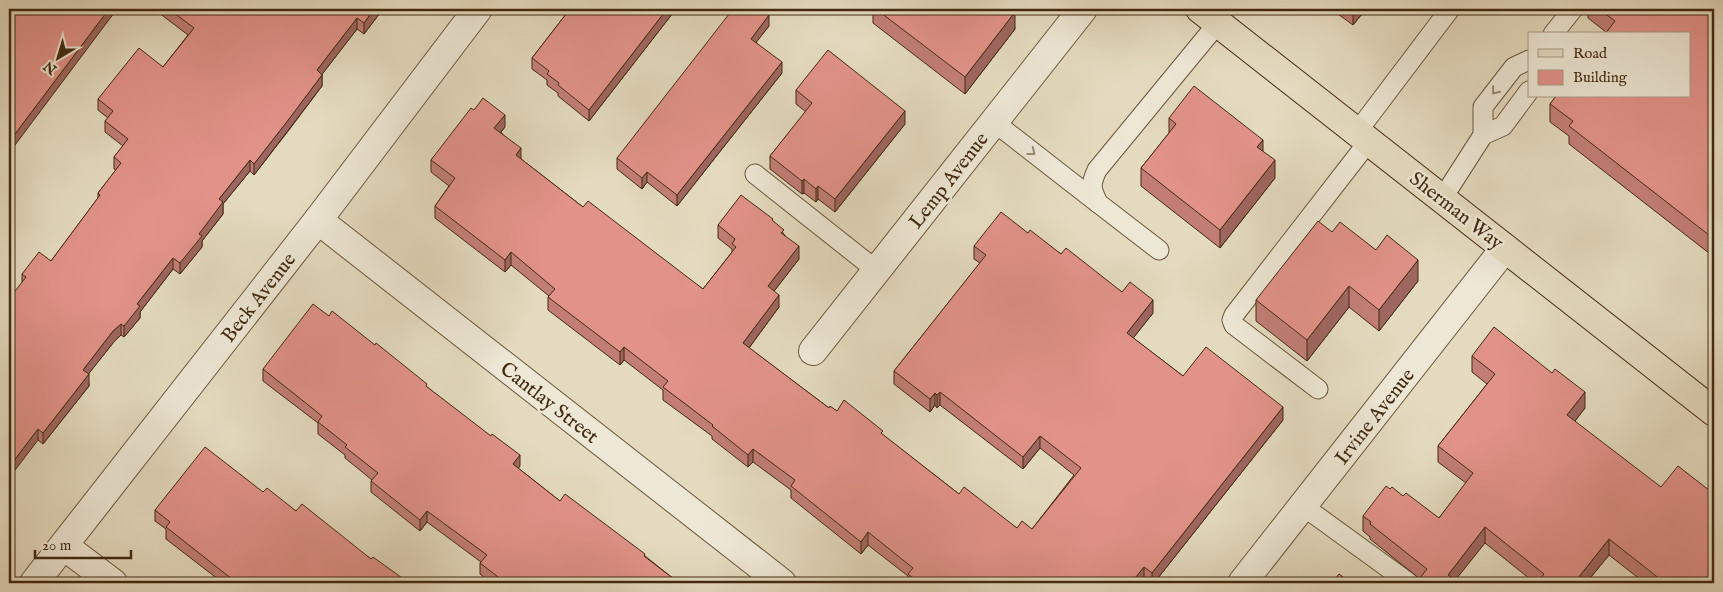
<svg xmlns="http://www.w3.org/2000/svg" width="1723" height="592" font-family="'IM FELL English',serif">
<rect width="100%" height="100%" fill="#e4dabf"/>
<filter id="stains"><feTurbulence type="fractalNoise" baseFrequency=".004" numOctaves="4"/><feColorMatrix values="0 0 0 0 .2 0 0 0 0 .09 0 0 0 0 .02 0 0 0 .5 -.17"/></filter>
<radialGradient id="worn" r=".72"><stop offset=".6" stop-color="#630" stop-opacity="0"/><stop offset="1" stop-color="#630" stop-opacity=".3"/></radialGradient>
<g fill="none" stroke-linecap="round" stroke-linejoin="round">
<defs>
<g id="service">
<polyline points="1553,34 1573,9"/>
<polyline points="994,122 1098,203"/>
<polyline points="1357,132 1450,9"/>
<polyline points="1483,135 1503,126 1529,91"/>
<polyline points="755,174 876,270"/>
<polyline points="1442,199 1483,135 1483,107 1514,67 1529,60"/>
<path d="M1159 250 1098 203C1091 188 1090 185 1097 170L1218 23"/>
<polyline points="1318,389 1234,325 1232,320 1234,315 1369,141"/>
<polyline points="1303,506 1409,583"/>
</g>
<g id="minor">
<polyline points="318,220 782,583"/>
<polyline points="813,351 1083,9"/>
<polyline points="64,546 113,583"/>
<polyline points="34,583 318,220 478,9"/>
<polyline points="1242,583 1505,248"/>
</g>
<polyline id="primary" points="1200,9 1714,412"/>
</defs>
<use href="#service" stroke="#6b563c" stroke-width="21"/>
<use href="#minor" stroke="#6b563c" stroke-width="30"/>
<use href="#primary" stroke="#432a10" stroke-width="30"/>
<use href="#service" stroke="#ede7d5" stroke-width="19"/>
<use href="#minor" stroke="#ede7d5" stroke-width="28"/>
<use href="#primary" stroke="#e4dabf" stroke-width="28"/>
</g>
<g fill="#c27e76" stroke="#432a10">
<polygon points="154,9 383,9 364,34 357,29 322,74 322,86 289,130 254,175 250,171 223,204 223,214 202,241 202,247 180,274 173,269 140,312 140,318 124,337 121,335 113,343 88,374 89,386 43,444 38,440 22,282 22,274 51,261 98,198 98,193 116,170 114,169 114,157 123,146 105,132 105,121 108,118 98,110 98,99 163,67 188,35"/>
<polygon points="570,9 676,9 589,121 558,96 558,93 547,85 547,80 532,69 532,58"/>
<polygon points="873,9 1010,9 1015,29 965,94 873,23"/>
<polygon points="1331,9 1366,9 1353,25"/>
<polygon points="1588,9 1714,9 1714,257 1569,144 1569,136 1550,122 1550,104 1606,32 1588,18"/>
<polygon points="769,26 756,42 782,73 677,206 647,182 642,189 617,169 617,158"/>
<polygon points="796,90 905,124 835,212 818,199 816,202 804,193 802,194 770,169 770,156 806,112 796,104"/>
<polygon points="474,110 505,127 501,132 521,159 583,207 703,289 732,252 732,249 718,238 718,225 773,221 784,234 799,259 774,291 779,307 749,348 829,408 837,411 883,435 959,494 1017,528 1032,529 1074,475 1040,448 1023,469 940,405 937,408 935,405 930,412 894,384 894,371 980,263 974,259 974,246 1028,233 1122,292 1153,313 1133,338 1183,376 1283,420 1154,583 1149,583 1144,579 1141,583 908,583 908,576 868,545 861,554 791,498 791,490 753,462 748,467 712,439 712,436 663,400 663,390 624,360 620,365 548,310 548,297 549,296 511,265 505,272 435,218 435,206 449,186 431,172 431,160"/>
<polygon points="1169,118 1275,178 1220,248 1141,186 1141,168 1169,133"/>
<polygon points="1332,232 1376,250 1418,281 1379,331 1349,307 1307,361 1256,321 1256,300"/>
<polygon points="329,316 427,387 520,466 518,468 560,501 645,556 679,583 492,583 480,574 480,563 481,562 427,522 420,531 371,492 371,481 372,480 345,458 345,455 318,434 318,423 263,381 263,369"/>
<polygon points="1472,356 1585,408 1575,421 1714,583 1645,583 1609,555 1586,583 1535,583 1485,543 1420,579 1370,539 1370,537 1363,531 1363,516 1390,489 1403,496 1439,518 1466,483 1438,462 1438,446 1487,384 1472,372"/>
<polygon points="263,492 296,511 409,583 223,583 166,539 166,529 155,521 155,510"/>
</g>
<g fill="#9e6660" stroke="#432a10">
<polygon points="109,9 117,9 9,153 9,142"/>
<polygon points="374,9 383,9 364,34 364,23"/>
<polygon points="667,9 676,9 589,121 589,110"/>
<polygon points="1354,9 1366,9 1353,25 1353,10"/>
<polygon points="1015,12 1015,29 965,94 965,77"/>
<polygon points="769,15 769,26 751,49 751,39"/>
<polygon points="357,18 357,29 317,81 317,70"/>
<polygon points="782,62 782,73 677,206 677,195"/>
<polygon points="322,75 322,86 254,175 254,164"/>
<polygon points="905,111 905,124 835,212 835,199"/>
<polygon points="505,115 505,127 494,140 494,128"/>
<polygon points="1263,140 1263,158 1257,147"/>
<polygon points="521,148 521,160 516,155"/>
<polygon points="250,160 250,171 223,204 223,214 202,241 202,247 180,274 180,263 199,234 219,199"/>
<polygon points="1275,160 1275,178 1220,248 1220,230"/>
<polygon points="647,172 647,182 642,189 642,178"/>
<polygon points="804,179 804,193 802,194 802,181"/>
<polygon points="818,186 818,199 816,202 816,189"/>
<polygon points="799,246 799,259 768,299 768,286"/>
<polygon points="511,252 511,265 505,272 505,260"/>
<polygon points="173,258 173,269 140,312 140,318 124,337 124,326 137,304"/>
<polygon points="1418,260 1418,281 1379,331 1379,310"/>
<polygon points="1349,286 1349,307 1307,361 1307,340"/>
<polygon points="779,295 779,307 743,356 743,343"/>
<polygon points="1153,300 1153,313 1127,346 1127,333"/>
<polygon points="121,324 121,335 113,343 83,381 83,370 113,331"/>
<polygon points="624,347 624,360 620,365 620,352"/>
<polygon points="89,374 89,386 43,444 43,433"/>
<polygon points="940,392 940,405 937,408 937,395"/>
<polygon points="1585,392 1585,408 1567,431 1567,415"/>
<polygon points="935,393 935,405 930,412 930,399"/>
<polygon points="1283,407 1283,420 1154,583 1152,583 1152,573"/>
<polygon points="38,429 38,440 9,478 9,467"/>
<polygon points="1040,436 1040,448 1023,469 1023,457"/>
<polygon points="753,449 753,462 748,467 748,455"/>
<polygon points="520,455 520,466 513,475 513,464"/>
<polygon points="427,511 427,522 420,531 420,520"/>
<polygon points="1485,527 1485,543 1453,583 1448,575"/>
<polygon points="868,532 868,545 861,554 861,542"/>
<polygon points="1609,539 1609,555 1586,583 1574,583"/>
<polygon points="1144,567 1144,579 1141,583 1131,583"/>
</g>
<g fill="#e19289" stroke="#432a10">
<polygon points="9,9 109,9 9,142"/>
<polygon points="169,9 374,9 364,23 357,18 317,70 322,75 289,119 254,164 250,160 219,199 223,202 199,234 202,236 180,263 173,258 137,304 140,306 124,326 121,324 113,331 83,370 89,374 43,433 38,429 9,467 9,299 26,277 22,274 39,252 51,261 100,195 98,193 121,163 114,157 128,139 105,121 113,111 98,99 139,48 163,67 194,28"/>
<polygon points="570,9 667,9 589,110 558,85 559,83 547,74 549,71 532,58"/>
<polygon points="733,9 760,9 769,15 751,39 782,62 677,195 647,172 642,178 617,158"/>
<polygon points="876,9 1010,9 1015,12 965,77"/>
<polygon points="1599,9 1714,9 1714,239 1569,126 1573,121 1550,104 1556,96 1689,96 1689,34 1605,34 1615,21"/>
<polygon points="828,50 905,111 835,199 818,186 816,189 804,179 802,181 770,156 812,103 796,90"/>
<polygon points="1194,86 1263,140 1257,147 1275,160 1220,230 1141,168 1176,124 1169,118"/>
<polygon points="483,98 505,115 494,128 521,148 516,155 583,207 588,201 703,289 736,247 732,244 735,239 718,225 741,195 773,219 772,220 784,230 781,233 799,246 768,286 779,295 743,343 829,408 830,406 837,411 844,400 883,431 881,433 959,494 964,487 1017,528 1022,521 1032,529 1081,468 1040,436 1023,457 940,392 937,395 935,393 930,399 894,371 986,255 974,246 1001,212 1028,233 1030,230 1061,254 1066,248 1122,292 1130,282 1153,300 1127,333 1183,376 1206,347 1283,407 1152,573 1144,567 1131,583 919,583 908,574 913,568 868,532 861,542 791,486 795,480 753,449 748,455 712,426 713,425 663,387 668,381 624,347 620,352 548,297 555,289 511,252 505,260 435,206 455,178 431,160 471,108 474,110"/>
<polygon points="1318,221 1332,232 1340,222 1376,250 1387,235 1418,260 1379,310 1349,286 1307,340 1256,300"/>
<polygon points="313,304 329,316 332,311 375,345 376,343 427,384 426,386 491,436 492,434 520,455 513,464 560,501 565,494 645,554 644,556 679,583 506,583 480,563 487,555 427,511 420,520 371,481 378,473 345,447 347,445 318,422 322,416 263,369"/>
<polygon points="1494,327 1552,373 1555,369 1585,392 1567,415 1661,487 1678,466 1714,494 1714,583 1665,583 1609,539 1574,583 1537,583 1544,574 1485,527 1448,575 1459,583 1416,583 1427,569 1370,524 1371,522 1363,516 1386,486 1390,489 1392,487 1403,496 1406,493 1439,518 1473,473 1438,446 1495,374 1472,356"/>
<polygon points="205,447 263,492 267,488 296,511 302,504 371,559 373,557 409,583 237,583 166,527 170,522 155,510"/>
<polygon points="1339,574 1351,583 1332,583"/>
</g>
<defs><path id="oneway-chevron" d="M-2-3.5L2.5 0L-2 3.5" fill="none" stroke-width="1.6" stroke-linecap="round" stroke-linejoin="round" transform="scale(1.25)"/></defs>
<g stroke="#988872">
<use href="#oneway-chevron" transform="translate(1495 91) rotate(128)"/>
<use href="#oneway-chevron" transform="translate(1032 152) rotate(38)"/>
</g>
<g text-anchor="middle" stroke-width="5" stroke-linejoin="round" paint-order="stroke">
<g font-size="20" fill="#432a10" stroke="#ede7d5">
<text transform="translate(948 180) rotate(-52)" y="7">Lemp Avenue</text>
<text transform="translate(1457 210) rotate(38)" y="7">Sherman Way</text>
<text transform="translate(258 297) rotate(-52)" y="7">Beck Avenue</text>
<text transform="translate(550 402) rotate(38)" y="7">Cantlay Street</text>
<text transform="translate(1374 416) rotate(-52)" y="7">Irvine Avenue</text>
</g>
</g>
<rect width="1723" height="592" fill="none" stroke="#e4dabf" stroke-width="30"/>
<rect x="10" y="10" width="1703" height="572" fill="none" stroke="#432a10" stroke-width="2.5"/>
<rect x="15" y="15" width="1693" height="562" fill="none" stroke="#432a10"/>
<rect x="1528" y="32" width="162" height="65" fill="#ede7d5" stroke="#a99b86"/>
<rect x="1538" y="49" width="25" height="8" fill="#e4dabf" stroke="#a99b86"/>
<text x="1573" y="58" font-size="15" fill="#432a10">Road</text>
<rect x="1538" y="70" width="25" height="15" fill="#e19289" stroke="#a99b86"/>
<text x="1573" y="82" font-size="15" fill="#432a10">Building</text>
<g transform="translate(58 58) rotate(218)" stroke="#ede7d5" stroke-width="4" paint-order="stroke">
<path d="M0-4L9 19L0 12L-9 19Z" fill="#432a10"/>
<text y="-8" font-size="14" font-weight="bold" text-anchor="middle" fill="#432a10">N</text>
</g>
<path d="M35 550v8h96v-8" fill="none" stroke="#432a10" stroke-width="2.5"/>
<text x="42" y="550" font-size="15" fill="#432a10" stroke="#ede7d5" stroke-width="4" paint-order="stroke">20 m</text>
<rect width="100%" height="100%" filter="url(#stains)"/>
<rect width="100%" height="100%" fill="url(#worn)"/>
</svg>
